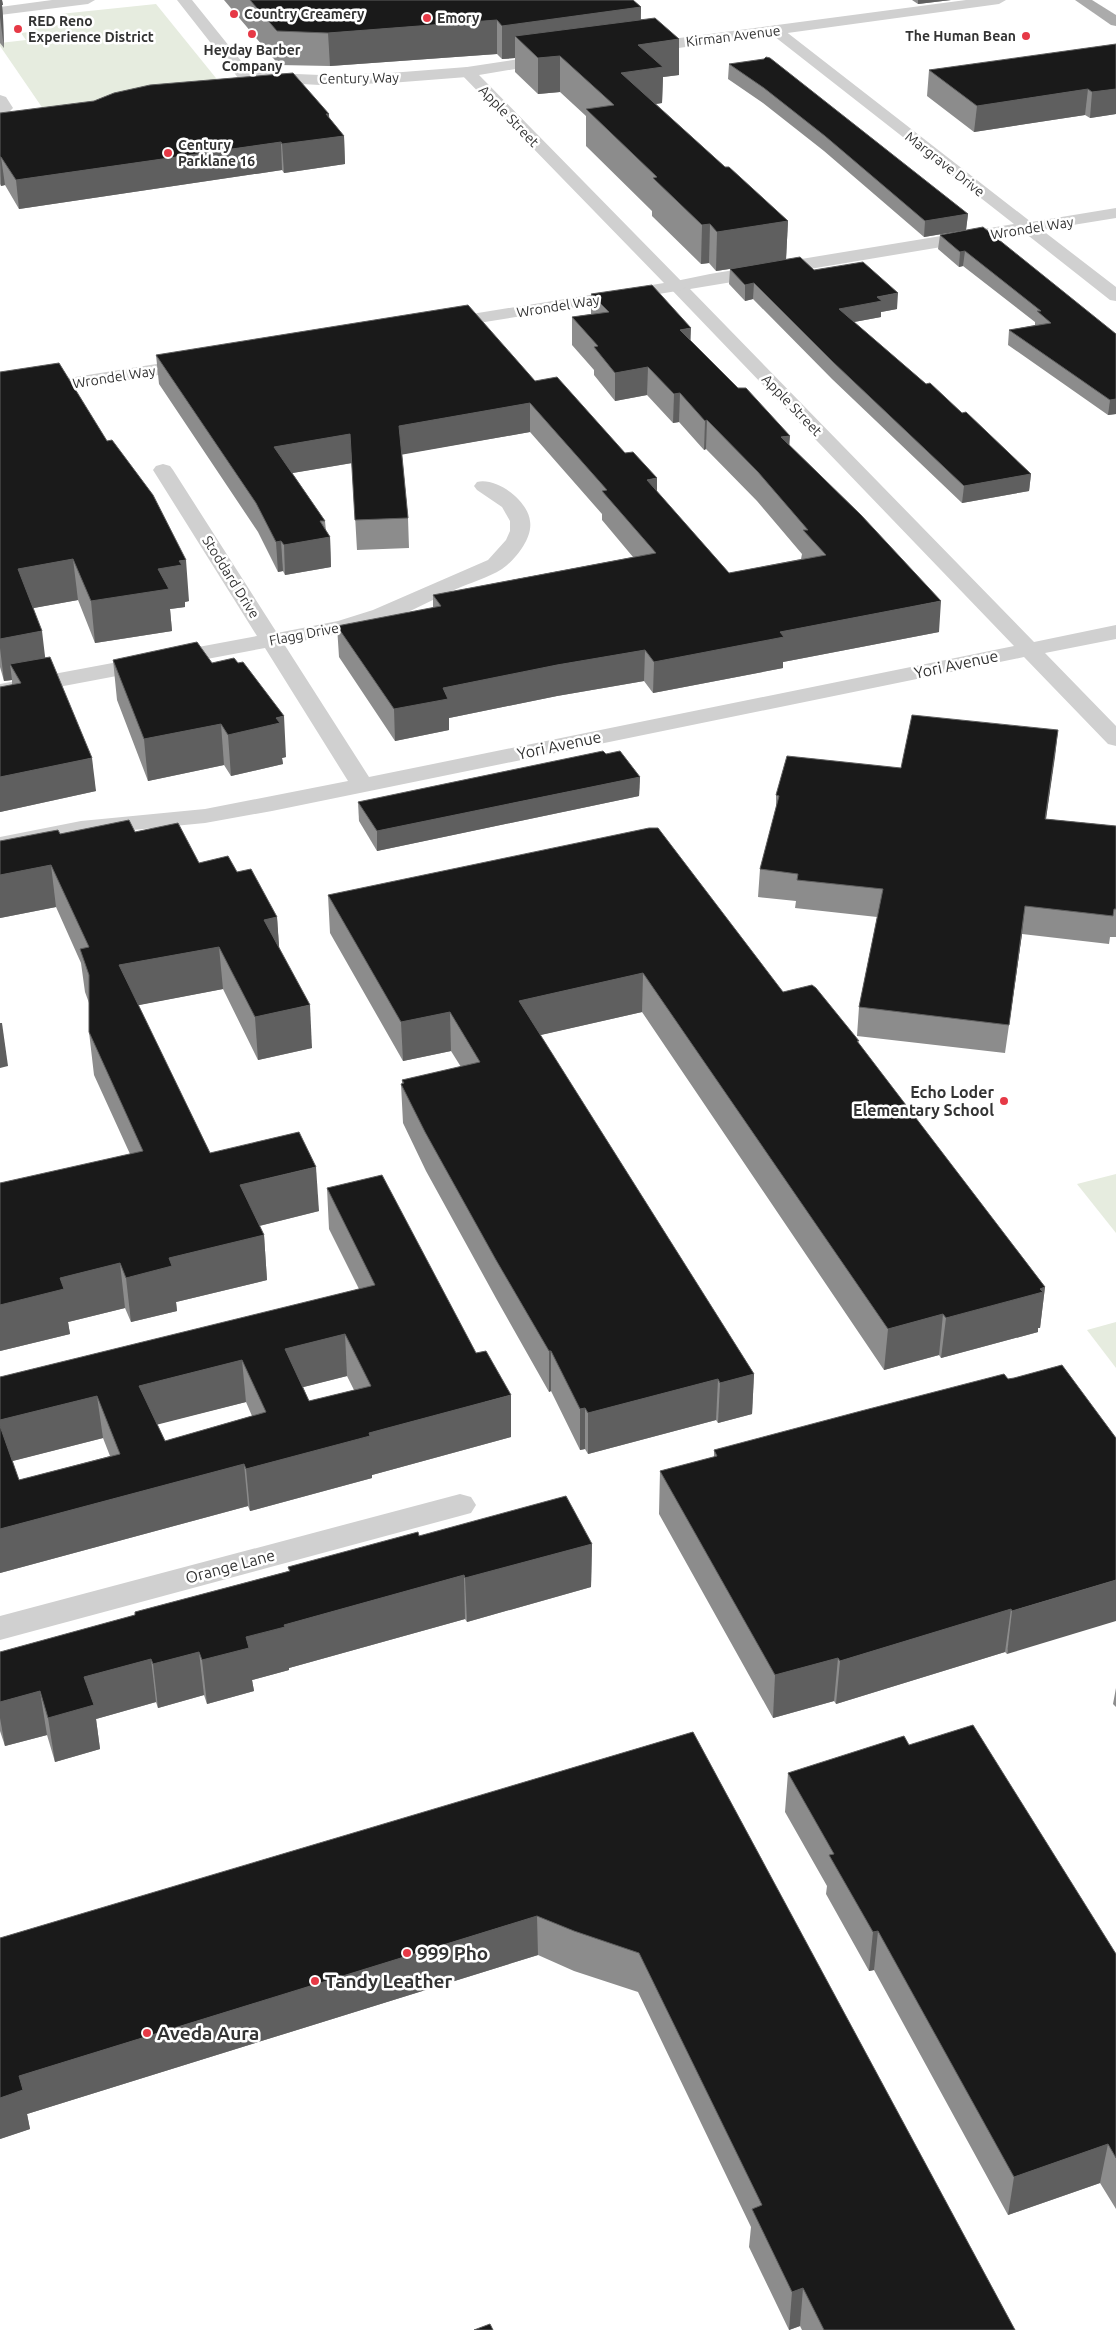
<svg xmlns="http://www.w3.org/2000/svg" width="1116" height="2330" font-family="Ubuntu,sans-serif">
<rect width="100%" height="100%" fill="#fff"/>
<g fill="#e6ecdf">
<polygon points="156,4 224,88 50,119 0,46 0,43 26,40 21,33 36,31 34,28 67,24 60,14"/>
<polygon points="1116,1174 1116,1233 1077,1184"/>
<polygon points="1116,1322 1116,1368 1087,1330"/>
</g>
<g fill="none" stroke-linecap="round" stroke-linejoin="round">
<g fill="#d0d0d0" fill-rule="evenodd">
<polygon points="52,0 95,0 88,4 0,15 0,7"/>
<polygon points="177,0 192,0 250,72 320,75 390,73 467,67 472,69 475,72 472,75 467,77 390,83 320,85 245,81 239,79"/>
<path d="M775 25 780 27 1031 222 1116 208V218L1042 230 1116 287V301L1110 300 1025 233 690 289 1034 642 1116 625V639L1045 653 1116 726V746L1108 744 1024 657 272 811 205 823 81 835 0 851V837L81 821 205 809 348 781 265 648 0 698V684L257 636 153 470 156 466 163 464 170 466 173 470 277 633 338 621 373 610 488 560 506 540 510 531V521L502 507 477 490 474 486 477 482C497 477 528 501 530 521 533 538 515 560 502 569 488 578 469 583 454 590 432 600 410 612 388 620 354 632 319 638 284 644L369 777 1014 646 668 286 671 282 710 274 1014 224 770 33 767 30Z"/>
<polygon points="0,95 6,97 13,108 6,115 0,117"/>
<polygon points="460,1494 471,1497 476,1505 471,1513 0,1640 0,1616"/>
</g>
<g fill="#d0d0d0" fill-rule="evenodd">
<polygon points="966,0 1006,0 999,4 642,53 634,48 642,43"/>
<polygon points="552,54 557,56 560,59 557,62 479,75 686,286 683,290 677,291 441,329 435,328 432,324 435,320 441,319 664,283 459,72 462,69 467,67"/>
<polygon points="194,358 201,360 203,364 201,368 0,401 0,389"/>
</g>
<polygon fill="#ababab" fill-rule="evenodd" points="1075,0 1092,0 1116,15 1116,26 1111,25"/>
</g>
<g fill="#8c8c8c" fill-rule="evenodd">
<polygon points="0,0 2,0 3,5 2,5 3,17 4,48 0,43"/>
<polygon points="224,0 633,0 641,7 641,19 679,39 679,75 663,77 662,103 656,104 725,167 788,221 786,259 814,270 897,309 881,312 881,317 854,322 926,384 962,413 1031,474 1029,491 962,503 832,379 753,299 745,301 729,284 730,269 716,271 709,263 701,264 652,216 652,211 586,146 586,116 560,92 538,94 515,72 515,58 502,59 497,54 330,66 279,65"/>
<polygon points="912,0 951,0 918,4"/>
<polygon points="1116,44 1116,114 1090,118 1085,115 974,132 927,96 929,70"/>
<polygon points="729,64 968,214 966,230 924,237 824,151 763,103 728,79"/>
<polygon points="0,113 329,114 329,118 344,136 345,164 284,173 282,170 19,209 5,185 1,186 0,184"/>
<polygon points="940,235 1112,331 1116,414 1108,415 1008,345 1009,330 1035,325 1035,322 963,266 959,267 938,249"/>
<polygon points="591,294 690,340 789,445 939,632 783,662 783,668 653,693 644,681 557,696 449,718 449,730 395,741 339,657 337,626 433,608 433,595 633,557 602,520 602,514 530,432 402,454 408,518 409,548 357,550 352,463 292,473 325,521 326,531 330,537 331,567 285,575 283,571 278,572 258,532 159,384 156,355 535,381 657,492 729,573 801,559 802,554 757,501 706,449 704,450 679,422 673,423 647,395 615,401 594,375 594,370 572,345 572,317 591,314"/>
<polygon points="0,372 189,601 185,602 185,607 170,609 172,631 95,643 78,600 33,608 45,658 96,791 0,812 0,687 12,685 12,680 4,681 0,667"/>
<polygon points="113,660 212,663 286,757 282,758 283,764 231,776 224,765 148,781 117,700"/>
<polygon points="1058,730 1046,819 1116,826 1116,937 1110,937 1109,944 1022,934 1005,1053 857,1036 859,1007 877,917 795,908 796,901 758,897 760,869 776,810 776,795 901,768"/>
<polygon points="606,754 640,777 639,796 377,851 359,821 358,802"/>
<polygon points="135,832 199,863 237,872 277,917 279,948 312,1048 258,1060 223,989 138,1005 210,1153 319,1211 259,1226 264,1235 267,1280 176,1302 177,1311 131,1322 125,1308 68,1322 70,1334 0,1351 130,1154 94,1075 89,1032 89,1003 85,992 81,963 56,907 0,918 0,841 60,834"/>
<polygon points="328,895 783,992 859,1044 1045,1287 1040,1328 1038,1328 1038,1332 941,1358 939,1355 884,1370 642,1012 540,1035 754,1374 752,1414 718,1423 716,1420 588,1454 585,1449 580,1450 551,1391 549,1392 497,1300 426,1171 403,1123 401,1084 402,1084 402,1080 461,1067 451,1051 403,1061 330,933"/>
<path d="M327 1188 511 1437 372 1475V1478L250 1511 248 1506 0 1573V1377L359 1289 329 1229ZM347 1376 354 1390 309 1401 303 1387ZM246 1402 252 1416 165 1441 157 1424ZM103 1438 110 1456 19 1480 12 1461Z"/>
<polygon points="1062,1365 1007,1654 1005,1652 836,1704 834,1701 773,1718 659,1514 660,1471 714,1457 714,1450 1014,1378"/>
<polygon points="419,1536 592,1544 591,1587 467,1622 465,1619 289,1668 289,1670 252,1680 254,1691 207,1704 204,1695 158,1708 156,1702 96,1719 100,1749 55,1762 47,1735 5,1746 0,1731 0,1652 135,1615 135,1612 289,1571 288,1567"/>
<polygon points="1116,1688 1116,1707 1113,1704"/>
<polygon points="693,1732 1015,2330 802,2330 800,2326 789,2330 749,2247 751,2227 638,1992 574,1971 538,1955 27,2114 30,2129 0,2139 0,1938"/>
<polygon points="909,1745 1116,1954 1116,2209 1100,2183 1008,2215 874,1970 869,1971 826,1894 827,1886 785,1812 788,1773"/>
</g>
<g fill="#5f5f5f">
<polygon points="0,0 2,0 3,5 2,5 3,17 4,48 0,17"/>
<polygon points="918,0 951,0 918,4"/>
<polygon points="641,7 640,41 515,36 515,58 502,59 502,26"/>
<polygon points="497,20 497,54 330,66 328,33"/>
<polygon points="679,39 679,75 663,77 662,103 621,109 621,73 638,45"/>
<polygon points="560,56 560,92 538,94 538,58"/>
<polygon points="1088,89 1085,115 974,132 977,106"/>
<polygon points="1116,89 1116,114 1090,118 1092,92"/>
<polygon points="326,114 329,114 330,138 344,136 345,164 284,173 282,144"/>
<polygon points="281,142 282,170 19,209 16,180"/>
<polygon points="0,157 1,157 5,185 1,186"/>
<polygon points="968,214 966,230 924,237 925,221"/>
<polygon points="788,221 786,260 716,271 717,232"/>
<polygon points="710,224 709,263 701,264 702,225"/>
<polygon points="965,251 963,266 959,267 960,252"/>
<polygon points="754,283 753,299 745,301 745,285"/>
<polygon points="898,293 897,309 881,312 881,317 838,325 839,309 877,297"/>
<polygon points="691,328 690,356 680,330"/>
<polygon points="648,367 647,395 615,401 615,373"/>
<polygon points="680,393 679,422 673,423 674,394"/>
<polygon points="1116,399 1116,414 1108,415 1110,400"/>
<polygon points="530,403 530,432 400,455 399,426"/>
<polygon points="707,420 706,449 704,450 705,421"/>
<polygon points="350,434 352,463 275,476 274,447"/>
<polygon points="790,436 788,465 781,437"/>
<polygon points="1031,474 1029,491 962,503 964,486"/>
<polygon points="657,478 657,508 647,480"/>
<polygon points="330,537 331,567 285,575 284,545"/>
<polygon points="281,541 283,571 278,572 276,542"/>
<polygon points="73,559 78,600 23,610 18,569"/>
<polygon points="186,560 189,601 185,602 185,607 170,609 172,631 95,643 91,601 158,569 179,561"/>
<polygon points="941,601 939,632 783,662 783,668 653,693 654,662 780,632"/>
<polygon points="42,631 47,673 10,664 12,680 4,681 0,648 0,639"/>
<polygon points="645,650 644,681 557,696 449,718 449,730 395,741 394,709 443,688 557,665"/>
<polygon points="284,716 286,757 282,758 283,764 231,776 228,735 276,718"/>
<polygon points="221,724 224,765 148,781 144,739"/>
<polygon points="1058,730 1055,757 1042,846 1045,819"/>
<polygon points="92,758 96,791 0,812 0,777"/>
<polygon points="640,777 639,796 377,851 377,831"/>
<polygon points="51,865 56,907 0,918 0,875"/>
<polygon points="1025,906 1022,934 1005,1053 1009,1025"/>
<polygon points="277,917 280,959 264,920"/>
<polygon points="219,947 223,989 124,1008 119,965"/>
<polygon points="643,973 642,1012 519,1040 519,1001"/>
<polygon points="310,1005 312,1048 258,1060 255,1017"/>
<polygon points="450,1012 451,1051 403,1061 401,1022"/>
<polygon points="0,1023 2,1023 8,1066 0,1068"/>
<polygon points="316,1167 319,1211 243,1230 240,1185"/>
<polygon points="264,1235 267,1280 176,1302 177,1311 131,1322 126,1278 169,1258"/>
<polygon points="120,1263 125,1308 68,1322 70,1334 0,1351 0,1305 60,1278"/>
<polygon points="1045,1287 1040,1328 1038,1328 1038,1332 941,1358 946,1318"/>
<polygon points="943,1314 939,1355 884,1370 888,1329"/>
<polygon points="345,1334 347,1376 288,1391 285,1349"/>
<polygon points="549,1351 551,1351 551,1391 549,1392"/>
<polygon points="242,1360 246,1402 144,1428 139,1386"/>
<polygon points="754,1374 752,1414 718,1423 720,1383"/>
<polygon points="718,1379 716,1420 588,1454 588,1413"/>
<polygon points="511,1395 511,1437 372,1475 372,1478 250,1511 246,1469 369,1433"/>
<polygon points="97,1396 103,1438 5,1463 0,1432 0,1420"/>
<polygon points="585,1408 585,1449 580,1450 580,1409"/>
<polygon points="244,1464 248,1506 0,1573 0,1529"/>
<polygon points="592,1544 591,1587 467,1622 465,1578"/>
<polygon points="464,1575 465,1619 289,1668 289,1670 252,1680 254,1691 207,1704 202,1660 246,1637 284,1625"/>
<polygon points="1116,1580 1116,1621 1007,1654 1012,1611"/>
<polygon points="1011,1609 1005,1652 836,1704 840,1661"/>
<polygon points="199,1652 204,1695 158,1708 153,1664"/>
<polygon points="838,1658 834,1701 773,1718 775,1675"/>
<polygon points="151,1659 156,1702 96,1719 100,1749 55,1762 48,1718 84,1677"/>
<polygon points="40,1691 47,1735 5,1746 0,1718 0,1702"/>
<polygon points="537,1916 538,1955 27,2114 30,2129 0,2139 0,2098 19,2076"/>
<polygon points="878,1931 874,1970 869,1971 873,1932"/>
<polygon points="1108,2144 1100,2183 1008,2215 1014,2177"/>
<polygon points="803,2288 800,2326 789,2330 792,2292"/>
</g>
<g fill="#1a1a1a" stroke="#5f5f5f" fill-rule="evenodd">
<polygon points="250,0 633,0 641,7 502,26 497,20 328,33 277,31"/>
<polygon points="655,18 679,39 638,45 663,67 621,73 725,167 729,167 788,221 717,232 710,224 702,225 653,178 657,177 586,109 614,105 560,56 538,58 515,36"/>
<polygon points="1116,44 1116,89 1092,92 1088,89 977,106 929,70"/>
<polygon points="766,57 770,58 968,214 925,221 825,136 764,88 729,64 764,59"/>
<polygon points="293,73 329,114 326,114 344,136 282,144 281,142 16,180 1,157 0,157 0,113 94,101 114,93 150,85"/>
<polygon points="983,227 1116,334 1116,399 1110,400 1009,330 1051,323 1037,311 1041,311 965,251 960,252 940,235"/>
<polygon points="800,257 814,270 863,262 898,293 877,297 882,301 839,309 926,384 930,383 962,413 966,412 1031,474 964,486 833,362 754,283 745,285 730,269"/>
<polygon points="652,285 691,328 680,330 738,388 746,388 790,436 781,437 861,515 941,601 780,632 784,637 654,662 645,650 557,665 443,688 448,699 394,709 337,626 441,606 433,595 656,553 602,491 607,490 530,403 399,426 408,518 355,520 350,434 274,447 325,521 320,521 330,537 284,545 281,541 276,542 256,503 156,355 468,305 535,381 557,377 625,453 633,452 657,478 647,480 729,573 826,555 803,530 808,530 758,472 707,420 705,421 680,393 674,394 648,367 615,373 594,347 598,346 572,317 609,312 591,294"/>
<polygon points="59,363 107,441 112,440 153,495 186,560 179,561 182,565 158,569 169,589 91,601 73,559 18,569 42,631 0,639 0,372"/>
<polygon points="197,642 212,663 234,658 238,663 243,662 284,716 276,718 280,723 228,735 221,724 144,739 113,660"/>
<polygon points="50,657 92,758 0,777 0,687 21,683 10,664"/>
<polygon points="912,715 1058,730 1045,819 1116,826 1116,909 1114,909 1113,916 1025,906 1009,1025 859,1007 883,889 797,880 798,874 760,869 779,796 776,795 787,756 901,768"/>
<polygon points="603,751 606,754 620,751 640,777 377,831 358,802"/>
<polygon points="129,820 135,832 178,823 199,863 228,856 237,872 251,869 277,917 264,920 310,1005 255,1017 219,947 119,965 210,1153 299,1132 316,1167 240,1185 264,1235 169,1258 172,1266 126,1278 120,1263 60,1278 64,1289 0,1305 0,1183 143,1151 89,1032 89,975 80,949 89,947 51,865 0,875 0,841 47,832 58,830 60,834"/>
<polygon points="649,828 658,828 783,992 812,985 816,988 859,1041 857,1041 1045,1287 1040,1289 1043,1292 946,1318 943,1314 888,1329 643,973 519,1001 754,1374 720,1383 718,1379 588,1413 585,1408 580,1409 551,1351 549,1351 496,1260 425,1132 401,1084 404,1083 402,1080 480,1062 450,1012 401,1022 328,895"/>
<path d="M382 1175 476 1353 486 1351 511 1395 369 1433 370 1436 246 1469 244 1464 0 1529V1426L19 1480 120 1454 97 1396 0 1420V1377L375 1285 327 1188ZM345 1334 371 1386 309 1401 285 1349ZM242 1360 266 1412 165 1441 139 1386Z"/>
<polygon points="1062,1365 1116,1438 1116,1580 1012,1611 1011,1609 840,1661 838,1658 775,1675 660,1471 717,1456 714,1450 861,1411 1004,1374 1008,1379 1014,1378"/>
<polygon points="566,1496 592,1544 465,1578 464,1575 284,1625 285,1627 246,1637 249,1648 202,1660 199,1652 153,1664 151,1659 84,1677 94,1705 48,1718 40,1691 0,1702 0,1652 135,1615 135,1612 290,1571 288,1567 418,1532 419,1536"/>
<polygon points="973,1725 1116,1954 1116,2158 1108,2144 1014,2177 878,1931 873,1932 829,1855 834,1854 788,1773 904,1736 909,1745"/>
<polygon points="693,1732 1015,2330 824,2330 803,2288 792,2292 752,2209 762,2205 639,1953 574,1931 537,1916 19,2076 23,2090 0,2098 0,1938"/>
<polygon points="490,2324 493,2330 474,2330"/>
</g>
<g fill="#e63946" stroke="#fff" stroke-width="2">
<circle cx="234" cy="14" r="5"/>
<circle cx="427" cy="18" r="5"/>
<circle cx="18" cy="29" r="5"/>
<circle cx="252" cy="34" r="5"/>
<circle cx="1026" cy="36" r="5"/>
<circle cx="168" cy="153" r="5"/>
<circle cx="1004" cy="1101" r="5"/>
<circle cx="407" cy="1953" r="5"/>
<circle cx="315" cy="1981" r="5"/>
<circle cx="147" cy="2033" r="5"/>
</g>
<g text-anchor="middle" stroke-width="5" stroke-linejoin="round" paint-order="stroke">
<g font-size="14" font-weight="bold" fill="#333" stroke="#fff" text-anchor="start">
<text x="244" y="19">Country Creamery</text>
<text x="437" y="23">Emory</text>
<text x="28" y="26">RED Reno<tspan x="28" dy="16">Experience District</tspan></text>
<text x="1016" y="41" text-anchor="end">The Human Bean</text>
<text x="252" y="55" text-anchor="middle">Heyday Barber<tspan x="252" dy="16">Company</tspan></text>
<text x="178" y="150">Century<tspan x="178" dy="16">Parklane 16</tspan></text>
</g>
<g font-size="14" fill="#333" stroke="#fff">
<text transform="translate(733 36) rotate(-7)" y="5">Kirman Avenue</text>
<text transform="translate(359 78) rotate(-1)" y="5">Century Way</text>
<text transform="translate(509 116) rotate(46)" y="5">Apple Street</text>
<text transform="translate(945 164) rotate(38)" y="5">Margrave Drive</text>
<text transform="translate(1032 228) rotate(-9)" y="5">Wrondel Way</text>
<text transform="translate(558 306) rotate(-9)" y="5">Wrondel Way</text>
<text transform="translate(114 377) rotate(-9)" y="5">Wrondel Way</text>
<text transform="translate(792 405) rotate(46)" y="5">Apple Street</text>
<text transform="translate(231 577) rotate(58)" y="5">Stoddard Drive</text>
<text transform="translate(304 634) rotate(-11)" y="5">Flagg Drive</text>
</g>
<g font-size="16" fill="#333" stroke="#fff">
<text transform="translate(956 664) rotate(-12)" y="6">Yori Avenue</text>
<text transform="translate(559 745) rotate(-12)" y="6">Yori Avenue</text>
<text transform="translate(230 1566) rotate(-15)" y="6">Orange Lane</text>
</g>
<g font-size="16" font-weight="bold" fill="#333" stroke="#fff" text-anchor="end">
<text x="994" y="1098">Echo Loder<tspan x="994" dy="18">Elementary School</tspan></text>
</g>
<g font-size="19" font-weight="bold" fill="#333" stroke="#fff" text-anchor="start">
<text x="417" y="1960">999 Pho</text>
<text x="325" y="1988">Tandy Leather</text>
<text x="157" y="2040">Aveda Aura</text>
</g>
</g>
</svg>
